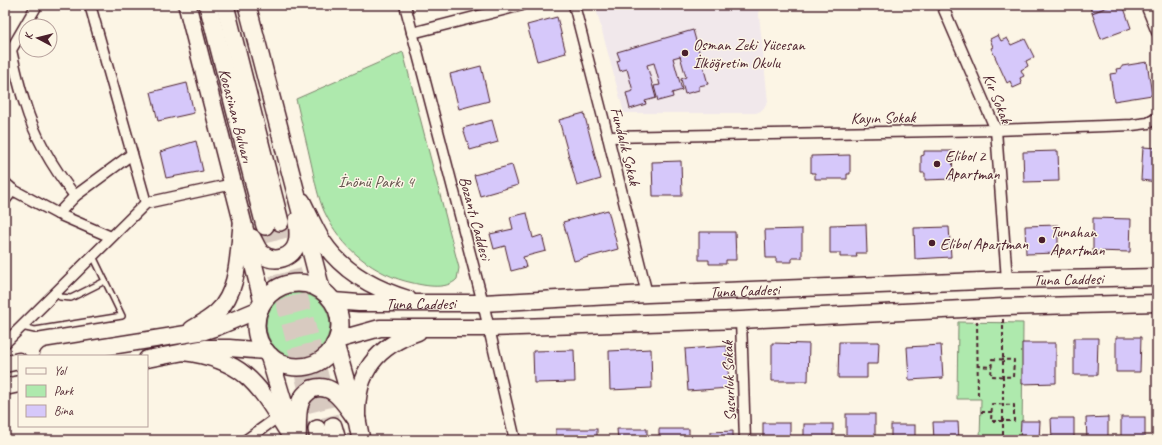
<svg xmlns="http://www.w3.org/2000/svg" width="1162" height="445" font-family="Caveat,sans-serif">
<rect width="100%" height="100%" fill="#fcf5e5"/>
<filter id="ink" filterUnits="userSpaceOnUse"><feTurbulence type="fractalNoise" baseFrequency=".025" numOctaves="2"/><feDisplacementMap in="SourceGraphic" scale="8" xChannelSelector="R" yChannelSelector="G"/><feConvolveMatrix kernelMatrix="1 2 1 2 8 2 1 2 1" color-interpolation-filters="sRGB"/></filter>
<g filter="url(#ink)">
<polygon fill="#f1e8eb" points="595,5 758,5 768,102 763,110 756,113 624,113"/>
<g fill="#aee9ad" stroke="#7c846c">
<path d="M403 52 459 268 457 279C447 290 426 286 413 283 374 275 341 248 324 211 318 197 315 182 312 167 307 144 301 121 296 99Z"/>
<circle cx="298" cy="325" r="32"/>
<polygon points="958,322 1023,323 1022,440 980,440 981,399 957,399"/>
</g>
<g fill="#d6c8fa" stroke="#4a1f2b">
<polygon points="971,5 982,5 973,9"/>
<polygon points="1089,5 1113,5 1092,13"/>
<polygon points="1113,5 1123,5 1131,28 1101,39 1092,13"/>
<polygon points="557,17 566,53 537,61 527,25"/>
<polygon points="693,30 708,84 699,86 699,90 685,94 681,79 686,77 680,56 673,58 682,90 672,93 673,97 658,101 654,86 660,85 654,63 647,65 656,98 645,101 646,104 630,109 626,93 633,91 627,69 620,71 617,61 620,60 617,52"/>
<polygon points="998,35 1001,41 1007,38 1011,45 1025,39 1034,57 1026,61 1028,66 1021,70 1024,76 1020,78 1022,84 1013,88 1010,81 1007,83 991,48 993,47 990,39"/>
<polygon points="1147,62 1152,95 1114,101 1110,74 1117,73 1116,69 1122,68 1122,66"/>
<polygon points="481,66 489,101 459,109 450,74"/>
<polygon points="187,83 194,113 158,121 151,92"/>
<polygon points="584,113 601,179 577,186 559,120"/>
<polygon points="492,120 498,142 470,150 463,128"/>
<polygon points="196,141 203,171 166,178 160,152"/>
<polygon points="1143,147 1157,148 1157,182 1141,180"/>
<polygon points="924,151 952,151 953,179 925,180 925,173 921,173 921,156 924,155"/>
<polygon points="1058,151 1059,181 1024,182 1023,152"/>
<polygon points="850,155 850,174 847,174 847,179 815,179 815,173 811,173 811,156"/>
<polygon points="681,161 682,196 653,196 652,162"/>
<polygon points="512,165 518,185 480,196 474,175"/>
<polygon points="608,210 618,249 574,261 563,222"/>
<polygon points="527,213 533,238 542,235 546,251 523,257 526,267 511,271 505,246 494,249 490,234 513,229 510,217"/>
<polygon points="1093,218 1131,219 1130,252 1093,251"/>
<polygon points="866,224 867,253 856,253 857,257 840,257 840,253 830,253 830,225"/>
<polygon points="1058,225 1058,253 1026,254 1025,226"/>
<polygon points="949,227 951,257 915,259 914,228"/>
<polygon points="802,229 802,258 792,258 792,262 776,262 776,258 766,258 765,230"/>
<polygon points="699,232 735,232 736,260 726,260 726,264 709,264 709,260 699,260"/>
<polygon points="1116,337 1141,337 1140,372 1116,372"/>
<polygon points="1074,338 1098,338 1097,375 1074,375"/>
<polygon points="839,342 879,342 878,364 867,364 867,378 838,378"/>
<polygon points="772,343 809,344 808,381 772,381"/>
<polygon points="1022,343 1056,343 1056,383 1022,384"/>
<polygon points="941,345 943,378 909,380 907,347"/>
<polygon points="727,346 729,388 688,391 685,349"/>
<polygon points="651,349 652,388 610,390 609,351"/>
<polygon points="574,350 575,382 534,383 533,351"/>
<rect x="846" y="414" width="29" height="26"/>
<rect x="1155" y="416" width="2" height="24"/>
<polygon points="1108,417 1108,440 1087,440 1086,418"/>
<rect x="1121" y="417" width="24" height="23"/>
<polygon points="1051,418 1074,418 1074,440 1052,440"/>
<polygon points="1021,421 1040,421 1039,440 1020,440"/>
<polygon points="933,422 958,422 959,440 934,440"/>
<rect x="763" y="423" width="27" height="17"/>
<rect x="804" y="424" width="29" height="16"/>
<rect x="891" y="425" width="24" height="15"/>
<rect x="556" y="429" width="41" height="11"/>
<polygon points="617,429 647,429 647,440 618,440"/>
<rect x="659" y="429" width="30" height="11"/>
<polygon points="733,431 733,440 711,440 711,432"/>
</g>
<g fill="none" stroke-linecap="round" stroke-linejoin="round">
<g stroke="#d8cac0" stroke-width="17" stroke-dasharray="17 8" stroke-linecap="butt">
<polyline points="280,222 333,426"/>
<polyline points="265,226 317,429"/>
</g>
<defs>
<g id="service">
<polyline points="55,292 60,297 71,298 105,281"/>
<polyline points="21,327 35,330 122,316 93,256"/>
</g>
<g id="minor">
<path d="M37 5 11 50C15 68 19 87 25 104 35 138 53 168 75 196"/>
<polyline points="90,5 146,203"/>
<polyline points="405,5 483,303 515,440"/>
<polyline points="574,5 608,137 647,294"/>
<polyline points="942,5 996,130 1007,280"/>
<polyline points="1146,5 1157,32"/>
<polyline points="412,33 522,5"/>
<polyline points="608,137 996,130 1132,125 1148,123 1157,118"/>
<polyline points="5,183 13,190 58,214 111,237"/>
<polyline points="5,200 13,190"/>
<polyline points="58,214 75,196 132,154"/>
<polyline points="741,320 745,440"/>
<polyline points="5,343 146,203 233,184"/>
<polyline points="246,440 278,417"/>
</g>
<g id="primary">
<path d="M302 201C309 215 315 229 323 242 343 272 375 289 408 299"/>
<path id="s1" d="M333 301 359 303H483L647 294 1007 280 1157 277"/>
<path d="M192 329C201 324 210 319 217 312 240 291 238 250 242 221"/>
<polyline points="337,340 380,328 488,328 741,320 1003,307 1157,303"/>
<path d="M183 352C248 360 259 387 291 437"/>
<polyline points="48,356 205,331 217,327 260,309"/>
<polyline points="147,359 205,348 229,348 266,351"/>
<polyline points="5,364 19,361"/>
<polyline points="5,387 19,384"/>
<path d="M357 416C356 372 377 346 418 332"/>
</g>
<g id="trunk">
<polyline points="187,5 263,302"/>
<path id="s2" d="M208 5 265 226"/>
<polyline points="225,5 280,222"/>
<polyline points="247,5 321,289"/>
<path d="M252 238C255 243 257 250 262 254 274 264 293 258 297 243 299 236 298 228 297 221"/>
<circle cx="298" cy="325" r="42"/>
<polyline points="335,344 357,420 361,440"/>
<polyline points="269,355 293,435"/>
<polyline points="333,426 337,440"/>
<polyline points="317,429 319,440"/>
<path d="M297 440C298 428 296 414 300 403 302 397 307 392 312 389 334 381 346 406 357 420"/>
</g>
</defs>
<use href="#service" stroke="#4a1f2b" stroke-width="8"/>
<use href="#minor" stroke="#4a1f2b" stroke-width="13"/>
<use href="#primary" stroke="#4a1f2b" stroke-width="19"/>
<use href="#trunk" stroke="#4a1f2b" stroke-width="20"/>
<g stroke="#4a1f2b" stroke-width="2" stroke-dasharray="4 3" stroke-linecap="butt">
<polyline points="1003,319 1003,440"/>
<polyline points="977,321 978,396"/>
<polygon points="992,359 1014,360 1013,377 991,376"/>
<polyline points="977,366 992,367"/>
<polygon points="992,404 1014,405 1014,421 991,421"/>
<polyline points="981,412 992,412"/>
<polyline points="981,437 1021,438"/>
</g>
<use href="#service" stroke="#fcf5e5" stroke-width="5"/>
<use href="#minor" stroke="#fcf5e5" stroke-width="10"/>
<use href="#primary" stroke="#fcf5e5" stroke-width="16"/>
<use href="#trunk" stroke="#fcf5e5" stroke-width="17"/>
</g>
</g>
<g fill="#4a1f2b" stroke="#fcf5e5" stroke-width="1.5">
<circle cx="685" cy="53" r="4"/>
<circle cx="937" cy="164" r="4"/>
<circle cx="1042" cy="240" r="4"/>
<circle cx="932" cy="243" r="4"/>
</g>
<g text-anchor="middle" stroke-width="3" stroke-linejoin="round" paint-order="stroke">
<g font-size="16" fill="#4a1f2b" stroke="#fcf5e5" text-anchor="start">
<text x="693" y="50">Osman Zeki Yücesan<tspan x="693" dy="18">İlköğretim Okulu</tspan></text>
<text x="945" y="161">Elibol 2<tspan x="945" dy="18">Apartman</tspan></text>
<text x="1050" y="237">Tunahan<tspan x="1050" dy="18">Apartman</tspan></text>
<text x="940" y="249">Elibol Apartman</text>
</g>
<g font-size="16" fill="#4a1f2b" stroke="#fcf5e5">
<text transform="translate(998 98) rotate(68)" y="6">Kır Sokak</text>
<text dy="6" stroke="none"><textPath href="#s2" startOffset="114">Kocasinan Bulvarı</textPath></text>
<text transform="translate(883 117) rotate(-1)" y="6">Kayın Sokak</text>
<text transform="translate(626 146) rotate(76)" y="6">Fundalık Sokak</text>
<text transform="translate(476 218) rotate(75)" y="6">Bozantı Caddesi</text>
<text dy="6" stroke="none"><textPath href="#s1" startOffset="736">Tuna Caddesi</textPath></text>
<text dy="6" stroke="none"><textPath href="#s1" startOffset="412">Tuna Caddesi</textPath></text>
<text dy="6" stroke="none"><textPath href="#s1" startOffset="88">Tuna Caddesi</textPath></text>
<text transform="translate(728 381) rotate(-92)" y="6">Susurluk Sokak</text>
</g>
<g font-size="16" fill="#63524c" stroke="#fcf5e5">
<text x="376" y="187">İnönü Parkı 4</text>
</g>
</g>
<rect width="1162" height="445" fill="none" stroke="#fcf5e5" stroke-width="20"/>
<rect x="10" y="10" width="1142" height="425" fill="none" stroke="#4a1f2b" stroke-width="1.5" filter="url(#ink)"/>
<rect x="18" y="355" width="130" height="72" fill="#fcf5e5" stroke="#b59f9b"/>
<rect x="26" y="368" width="20" height="6" fill="#fcf5e5" stroke="#b59f9b"/>
<text x="54" y="375" font-size="12" fill="#4a1f2b">Yol</text>
<rect x="26" y="385" width="20" height="12" fill="#aee9ad" stroke="#b59f9b"/>
<text x="54" y="395" font-size="12" fill="#4a1f2b">Park</text>
<rect x="26" y="405" width="20" height="12" fill="#d6c8fa" stroke="#b59f9b"/>
<text x="54" y="415" font-size="12" fill="#4a1f2b">Bina</text>
<g transform="translate(38 38) rotate(277)"><circle r="19" fill="#fcf5e5" stroke="#b59f9b"/>
<path d="M0-3L7 15L0 10L-7 15Z" fill="#4a1f2b"/>
<text y="-6" font-size="11" font-weight="bold" text-anchor="middle" fill="#4a1f2b">K</text>
</g>
</svg>
